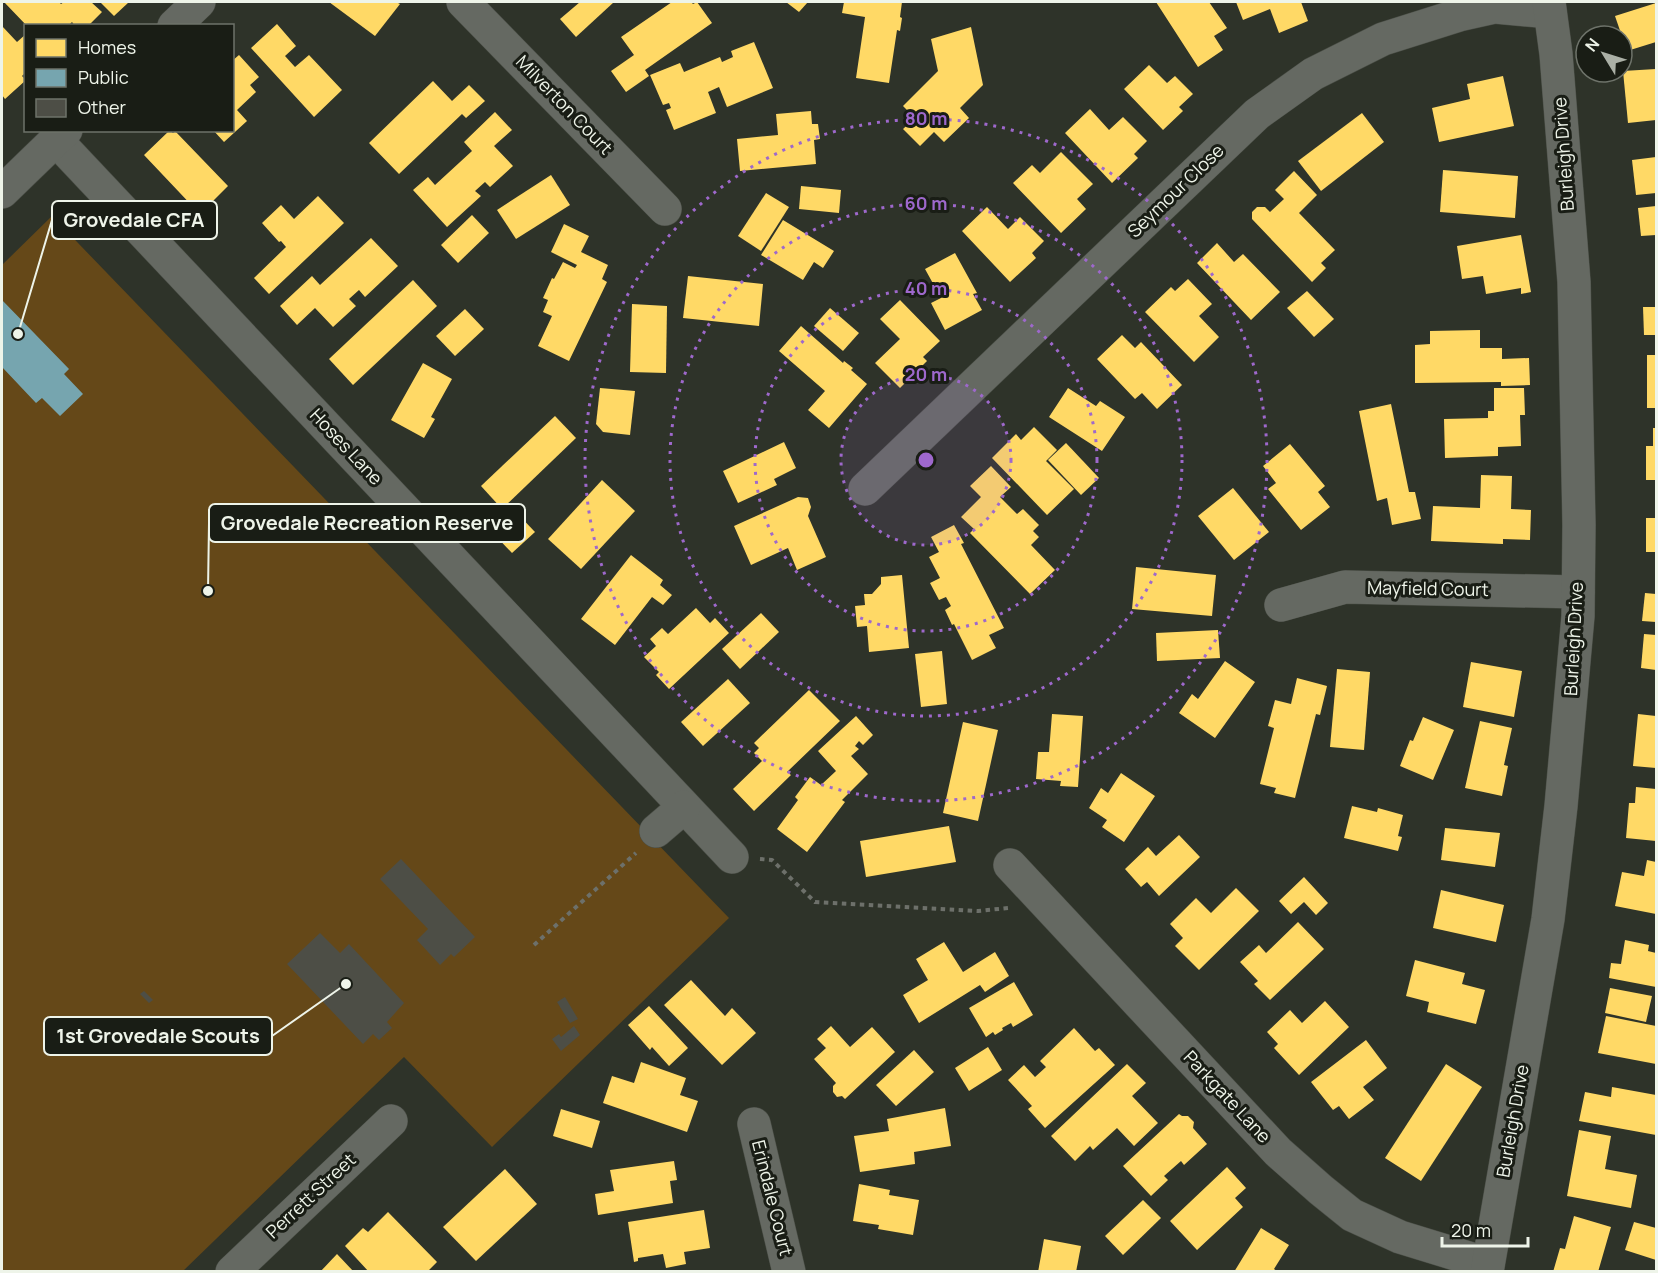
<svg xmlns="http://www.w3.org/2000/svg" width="1658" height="1273" font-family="Manrope,sans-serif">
<rect width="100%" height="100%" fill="#2e3329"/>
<polygon fill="#654818" points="52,216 729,918 492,1147 404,1057 183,1271 2,1272 2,265"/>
<g fill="#ffd966">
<polygon points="4,2 59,2 61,4 64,2 91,2 102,12 88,26 75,26 72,22 68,26 27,26"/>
<polygon points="100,2 129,2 114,16"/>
<polygon points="329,2 396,2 400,4 375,36"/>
<polygon points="580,2 614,2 576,37 560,19"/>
<polygon points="672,2 691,2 693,4 697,2 712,23 645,70 649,76 626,92 611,71 634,55 621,37"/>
<polygon points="786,2 808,2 799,12"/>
<polygon points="844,2 902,2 900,17 902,18 900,31 897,30 889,83 856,78 865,17 842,13"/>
<polygon points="1156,2 1209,2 1227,28 1214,36 1223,50 1198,67"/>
<polygon points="1236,2 1301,2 1308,21 1279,33 1270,9 1243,20"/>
<polygon points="1656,3 1656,42 1627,51 1615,16"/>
<polygon points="277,24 296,46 285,56 295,67 309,55 342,90 314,117 251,48"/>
<polygon points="2,26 17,42 26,34 26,72 22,76 26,80 5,99 2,95"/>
<polygon points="971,27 983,85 960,108 969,118 944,142 934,132 920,146 903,129 915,118 903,106 938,71 931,39"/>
<polygon points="754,42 773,88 727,107 719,87 708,92 716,113 674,130 666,110 671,108 669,103 663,105 650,75 680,63 684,72 720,57 722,62 733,57 731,51"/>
<polygon points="239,55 259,77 250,85 256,92 237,110 247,121 224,142 213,130 232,130 232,61"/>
<polygon points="1149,65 1167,83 1175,76 1193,94 1179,107 1183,111 1163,130 1124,89"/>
<polygon points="1656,69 1656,120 1628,123 1623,71"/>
<polygon points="1503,76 1514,126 1439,142 1432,108 1470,99 1467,84"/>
<polygon points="433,81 452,101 469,85 485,101 466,118 462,114 399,174 369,143"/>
<polygon points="1090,109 1109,130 1123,117 1147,141 1134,154 1138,158 1112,183 1065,133"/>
<polygon points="811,111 812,124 818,124 820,139 814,140 816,164 740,171 737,139 778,135 776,114"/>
<polygon points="495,112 512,130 494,146 513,166 490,187 485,182 475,191 481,196 447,227 413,190 428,177 435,185 472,151 464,142"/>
<polygon points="1362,113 1384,142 1321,191 1298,161"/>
<polygon points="170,130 173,133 175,131 228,186 203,211 201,209 197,211 144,155"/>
<polygon points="1061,152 1093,184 1077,199 1086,209 1061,233 1013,183 1032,165 1040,173"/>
<polygon points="1656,157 1656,193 1636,195 1632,160"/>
<polygon points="1443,170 1518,176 1515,218 1440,212"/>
<polygon points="1294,171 1317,195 1299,213 1335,250 1321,263 1326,268 1312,282 1252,219 1252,212 1257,207 1265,207 1270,212 1284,199 1275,190"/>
<polygon points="551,175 570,205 516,239 497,210"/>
<polygon points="801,186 841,190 839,213 799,209"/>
<polygon points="766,193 789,207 761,251 738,236"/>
<polygon points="318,196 344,223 269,294 254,278 286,247 281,241 279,242 262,223 281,205 294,219"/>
<polygon points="1656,206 1656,235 1641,236 1638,208"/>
<polygon points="987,207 1008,229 1020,217 1044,241 1032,253 1036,258 1010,282 962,231"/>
<polygon points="472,215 489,233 458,263 441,245"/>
<polygon points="783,220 834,251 823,268 814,262 803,280 761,255"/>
<polygon points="564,224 589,236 581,252 608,265 602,279 607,282 569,361 538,346 552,316 543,312 548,300 543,298 552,278 554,279 563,262 575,268 577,265 551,252"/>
<polygon points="1521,235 1531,292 1521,294 1521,288 1486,294 1483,276 1462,279 1457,246"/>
<polygon points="371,238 398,266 365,297 359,290 349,299 356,306 333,327 315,308 297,325 280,306 312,276 320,285"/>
<polygon points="1217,243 1234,262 1243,254 1280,292 1251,320 1197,263"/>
<polygon points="955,253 977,293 973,294 982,310 945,330 931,303 941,298 925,269"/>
<polygon points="688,276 763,284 759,326 683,318"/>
<polygon points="1188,279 1212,304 1199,316 1219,337 1194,362 1145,312 1171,287 1175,291"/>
<polygon points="413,280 437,306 353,385 329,359"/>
<polygon points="1307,291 1334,319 1314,337 1287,308"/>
<polygon points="900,300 940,341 923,357 927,361 900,388 875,363 900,339 880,319"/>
<polygon points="632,304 667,306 666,373 630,372"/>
<polygon points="1643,307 1656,307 1656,335 1644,335"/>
<polygon points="830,308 859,333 843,351 814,326"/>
<polygon points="465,309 484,329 455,356 436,336"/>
<polygon points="801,326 843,363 844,361 853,368 851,370 867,384 829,428 808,410 825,391 779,351"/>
<polygon points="1480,330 1480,348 1502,348 1502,359 1529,358 1530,385 1501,386 1501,382 1415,383 1415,345 1430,344 1430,331"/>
<polygon points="1122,335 1135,348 1141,342 1182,385 1157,409 1142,393 1135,399 1097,359"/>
<rect x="1647" y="355" width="9" height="53"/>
<polygon points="423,363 452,379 431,417 435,419 424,438 391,420"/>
<polygon points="600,388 635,391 630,435 603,432 596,424"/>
<polygon points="1068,388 1096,406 1100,401 1125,417 1102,451 1049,417"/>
<polygon points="1494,388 1524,388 1525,415 1520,415 1521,446 1498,447 1498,456 1445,458 1444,419 1488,418 1488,411 1494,411"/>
<polygon points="1391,404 1409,492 1415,492 1421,519 1392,525 1387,498 1377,501 1359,411"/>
<polygon points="555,416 576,438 502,509 481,486"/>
<polygon points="1034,427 1057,450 1046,461 1074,489 1047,515 992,458 1016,434 1021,440"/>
<polygon points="1653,428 1656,428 1656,480 1646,480 1646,446 1653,446"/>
<polygon points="784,442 796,468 774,479 777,485 738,503 723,471"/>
<polygon points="1066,443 1099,478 1081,495 1048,460"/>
<polygon points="1290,444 1325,486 1318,492 1330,507 1301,530 1268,489 1276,483 1263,466"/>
<polygon points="991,466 1011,487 1000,497 1017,514 1023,509 1039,525 1033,531 1039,537 1031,545 1055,570 1030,594 970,533 974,529 961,517 981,497 970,486"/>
<polygon points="1481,475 1512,476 1511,509 1531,510 1530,540 1503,539 1503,544 1431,541 1433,506 1480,508"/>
<polygon points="602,480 635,511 581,569 548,539"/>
<polygon points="1233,488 1269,532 1234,560 1198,516"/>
<polygon points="798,497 808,498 811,507 808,516 826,557 797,570 788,548 751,565 734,526"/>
<polygon points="514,510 535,532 512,553 492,532"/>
<rect x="1646" y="518" width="10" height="34"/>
<polygon points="954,525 964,543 961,544 1004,628 989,635 996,648 972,660 954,624 952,625 945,610 951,606 946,597 939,600 930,583 940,578 929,557 939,552 931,537"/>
<polygon points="631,555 663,580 660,585 672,595 663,605 652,597 615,645 581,619"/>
<polygon points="1136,567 1216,575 1212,616 1132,609"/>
<polygon points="902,575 909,648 869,652 867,626 857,627 855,606 865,605 864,594 872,594 881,584 881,577"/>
<polygon points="1645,593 1656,594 1656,622 1642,621"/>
<polygon points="696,608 710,623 715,618 729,633 669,689 656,675 659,672 644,657 656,646 650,639 662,628 668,634"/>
<polygon points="761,613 779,632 740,669 722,649"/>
<polygon points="1218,630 1220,658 1157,661 1156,633"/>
<polygon points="1644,634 1656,635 1656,670 1641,668"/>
<polygon points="942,651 947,704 921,707 915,654"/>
<polygon points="1225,661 1255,682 1215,738 1179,713 1192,694 1198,699"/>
<polygon points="1471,662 1522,671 1514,717 1463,707"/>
<polygon points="1337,669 1370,672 1364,750 1330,747"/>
<polygon points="1297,678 1327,686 1320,715 1316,714 1295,798 1274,793 1276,788 1260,784 1274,728 1268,726 1275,700 1291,704"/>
<polygon points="728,679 750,703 703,746 681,722"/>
<polygon points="809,690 840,721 787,772 791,775 754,811 733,789 762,761 754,753 759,748 754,743"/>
<polygon points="1052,714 1083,716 1078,787 1060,786 1061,781 1036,779 1038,752 1049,752"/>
<polygon points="1638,714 1656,716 1656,768 1633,766"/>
<polygon points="856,716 873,735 863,745 859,741 855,746 859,749 851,756 868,774 842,800 845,802 807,852 777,829 798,800 795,797 810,777 821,785 836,771 818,751"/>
<polygon points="1423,717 1454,730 1433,780 1400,766 1410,740 1413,741"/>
<polygon points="1480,721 1512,728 1504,765 1508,766 1502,796 1465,788"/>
<polygon points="963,722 998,730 978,821 943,813"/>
<polygon points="1121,773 1155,796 1124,842 1102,827 1107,820 1089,808 1101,788 1108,793"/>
<polygon points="1636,787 1656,789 1656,841 1626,838 1629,803 1635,803"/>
<polygon points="1352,806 1377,812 1378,808 1403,815 1398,836 1402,837 1398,851 1344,838"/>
<polygon points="949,826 956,862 866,877 860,841"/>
<polygon points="1445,828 1500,833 1495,867 1441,860"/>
<polygon points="1179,835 1200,857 1159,896 1147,882 1141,887 1125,869 1148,847 1156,856"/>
<polygon points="1647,860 1656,862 1656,914 1615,906 1622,872 1644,876"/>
<polygon points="1304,877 1328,903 1316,915 1304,902 1291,914 1279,901"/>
<polygon points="1236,888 1259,911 1199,970 1175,946 1183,938 1170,924 1196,898 1211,913"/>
<polygon points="1441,890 1504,905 1496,942 1433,928"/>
<polygon points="1298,922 1324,949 1270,1000 1254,984 1258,981 1240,962 1259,945 1266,953"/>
<polygon points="1625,940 1649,945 1648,951 1656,953 1656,987 1609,978 1611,963 1621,964"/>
<polygon points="944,942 963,972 995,952 1009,976 985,992 980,985 919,1023 903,995 928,980 916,959"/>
<polygon points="1415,960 1465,973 1462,984 1485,990 1476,1024 1427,1012 1429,1002 1406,996"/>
<polygon points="691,980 725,1016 732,1008 756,1033 722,1065 664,1005"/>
<polygon points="1014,982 1033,1015 1013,1027 1011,1023 1002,1028 1003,1030 995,1035 993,1032 986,1037 969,1008"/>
<polygon points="1610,988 1652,996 1646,1022 1605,1013"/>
<polygon points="1325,1001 1349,1027 1299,1075 1274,1048 1278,1044 1267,1032 1290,1010 1302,1023"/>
<polygon points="649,1006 688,1048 669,1066 652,1047 650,1050 628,1025"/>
<polygon points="1606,1016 1656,1026 1656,1064 1598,1053"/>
<polygon points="831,1026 850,1047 872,1027 895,1052 845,1099 842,1096 837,1097 833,1092 833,1086 836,1083 814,1059 826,1048 817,1039"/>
<polygon points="1074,1028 1095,1051 1099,1048 1115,1065 1045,1128 1028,1109 1032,1106 1008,1080 1024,1065 1035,1077 1046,1067 1040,1061"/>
<polygon points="1366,1040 1387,1068 1363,1087 1374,1100 1349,1119 1339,1106 1333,1110 1311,1082"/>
<polygon points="988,1047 1002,1070 969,1091 955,1068"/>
<polygon points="914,1050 934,1072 896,1106 876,1085"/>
<polygon points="641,1062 686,1078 680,1095 698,1101 687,1132 603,1103 612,1076 634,1083"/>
<polygon points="1127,1064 1146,1083 1132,1096 1158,1123 1134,1146 1117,1128 1093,1150 1090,1146 1075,1161 1051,1136"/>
<polygon points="1446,1064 1482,1087 1421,1181 1385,1158"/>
<polygon points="1612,1087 1656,1095 1656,1135 1579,1121 1585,1092 1611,1097"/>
<polygon points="945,1108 951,1146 914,1152 915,1164 860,1172 854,1136 889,1131 887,1119"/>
<polygon points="561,1109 600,1121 592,1148 553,1136"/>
<polygon points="1179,1114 1182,1116 1188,1116 1194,1122 1193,1128 1207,1144 1184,1165 1181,1161 1164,1176 1168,1180 1151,1196 1123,1166"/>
<polygon points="1579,1130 1611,1136 1605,1169 1637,1175 1631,1208 1567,1196"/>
<polygon points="674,1161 677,1180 670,1181 673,1203 598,1215 595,1194 614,1191 610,1170"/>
<polygon points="1227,1167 1246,1188 1235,1198 1243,1207 1197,1250 1170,1221"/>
<polygon points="505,1169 537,1204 476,1261 443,1227"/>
<polygon points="859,1184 890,1190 889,1195 919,1200 913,1235 878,1229 879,1225 853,1221"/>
<polygon points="1143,1200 1161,1218 1123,1255 1105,1236"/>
<polygon points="704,1210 710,1248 684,1252 686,1264 666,1268 663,1254 638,1258 638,1261 634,1262 628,1222"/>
<polygon points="388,1212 437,1262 427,1272 369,1272 345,1246 363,1228 368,1232"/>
<polygon points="1574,1216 1611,1227 1598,1272 1553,1272 1560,1248 1565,1249"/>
<polygon points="1634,1222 1656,1228 1656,1260 1625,1250"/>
<polygon points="1261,1228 1289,1245 1274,1269 1278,1272 1234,1272"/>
<polygon points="1044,1239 1081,1246 1076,1272 1038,1272"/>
<polygon points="337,1254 354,1272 320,1272"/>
</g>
<polygon fill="#76a5af" points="2,300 69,369 64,374 83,394 60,416 42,398 36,403 2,367"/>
<g fill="#4d4e46">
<polygon points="401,859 475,937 454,957 451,954 440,965 417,940 428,929 380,879"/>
<polygon points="320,933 340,953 349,944 404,1003 387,1022 392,1028 379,1040 373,1034 363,1044 287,964"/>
<polygon points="144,991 153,1000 149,1003 140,994"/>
<polygon points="565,997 578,1019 570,1023 557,1002"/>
<polygon points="574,1026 580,1035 561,1051 552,1039 559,1034 561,1037"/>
</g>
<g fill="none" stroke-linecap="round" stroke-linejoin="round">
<defs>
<g id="minor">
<polyline points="463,2 665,209"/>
<polyline points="174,26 199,2"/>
<polyline points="56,140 732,857"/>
<polyline points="2,192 66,130"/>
<polyline points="865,489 1257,114 1313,74 1383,39 1459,15 1495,7 1550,12"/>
<polyline points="1281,605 1345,587 1578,592"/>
<polyline points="656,831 684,807"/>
<polyline points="1010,865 1278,1152 1321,1190 1352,1215 1400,1237 1488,1264"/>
<polyline points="754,1124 789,1272"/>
<polyline points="232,1272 391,1121"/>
<polyline points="1487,1272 1548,919 1561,806 1578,616 1579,525 1574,282 1556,54 1549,2"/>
</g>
</defs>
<use href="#minor" stroke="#4a4e46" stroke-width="34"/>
<g stroke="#6d706a" stroke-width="4" stroke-dasharray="4.5 4.5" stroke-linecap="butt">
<polyline points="760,859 772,860 815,902 978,911 1008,908"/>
<polyline points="534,945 636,853"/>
</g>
<use href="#minor" stroke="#656962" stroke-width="33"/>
</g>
<circle cx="926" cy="460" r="85" fill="#9e68cc" fill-opacity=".12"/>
<g fill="none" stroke="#9e68cc" stroke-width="3" stroke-dasharray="3 6">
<circle cx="926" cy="460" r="85"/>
<circle cx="926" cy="460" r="171"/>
<circle cx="926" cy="460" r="256"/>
<circle cx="926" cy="460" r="341"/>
</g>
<g text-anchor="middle" stroke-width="6" stroke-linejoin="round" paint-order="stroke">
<g font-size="18" fill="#eef4e9" stroke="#191d15">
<text transform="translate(564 105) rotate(46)" y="6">Milverton Court</text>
<text transform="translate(1564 154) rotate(-94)" y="6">Burleigh Drive</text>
<text transform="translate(1176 191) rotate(-44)" y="6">Seymour Close</text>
<text transform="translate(346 447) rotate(47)" y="6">Hoses Lane</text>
<text transform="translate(1428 589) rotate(1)" y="6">Mayfield Court</text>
<text transform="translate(1574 639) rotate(-87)" y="6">Burleigh Drive</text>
<text transform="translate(1227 1097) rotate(47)" y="6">Parkgate Lane</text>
<text transform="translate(1513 1121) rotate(-80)" y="6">Burleigh Drive</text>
<text transform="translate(311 1196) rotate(-43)" y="6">Perrett Street</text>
<text transform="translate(772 1198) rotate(76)" y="6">Erindale Court</text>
</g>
</g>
<circle cx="926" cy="460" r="9" fill="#9e68cc" stroke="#191d15" stroke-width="3"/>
<g font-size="18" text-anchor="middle" font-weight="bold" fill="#9e68cc" stroke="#191d15" stroke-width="6" stroke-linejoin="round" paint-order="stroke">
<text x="926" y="125">80 m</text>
<text x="926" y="210">60 m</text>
<text x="926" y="295">40 m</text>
<text x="926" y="381">20 m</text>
</g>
<path fill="none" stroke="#eef4e9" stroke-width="2" d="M18 334L52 220M208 591L209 523M346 984L272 1036"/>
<g fill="#eef4e9" stroke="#191d15" stroke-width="2">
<circle cx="18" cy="334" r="6"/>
<circle cx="208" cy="591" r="6"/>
<circle cx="346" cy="984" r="6"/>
</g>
<g fill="#191d15" stroke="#eef4e9" stroke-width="2">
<rect x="52" y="201" width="165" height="38" rx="6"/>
<rect x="209" y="504" width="316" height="38" rx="6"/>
<rect x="44" y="1017" width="228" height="38" rx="6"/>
</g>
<g font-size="20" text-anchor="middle" font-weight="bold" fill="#eef4e9">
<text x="134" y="227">Grovedale CFA</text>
<text x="367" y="530">Grovedale Recreation Reserve</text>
<text x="158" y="1043">1st Grovedale Scouts</text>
</g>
<rect width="1658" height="1273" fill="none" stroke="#eef4e9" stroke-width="6"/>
<rect x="24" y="24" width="210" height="108" fill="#191d15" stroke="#6e736a" stroke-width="1.5"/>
<rect x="36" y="39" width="30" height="18" fill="#ffd966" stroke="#6e736a" stroke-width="1.5"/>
<text x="78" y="54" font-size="18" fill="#eef4e9">Homes</text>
<rect x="36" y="69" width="30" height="18" fill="#76a5af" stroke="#6e736a" stroke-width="1.5"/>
<text x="78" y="84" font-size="18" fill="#eef4e9">Public</text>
<rect x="36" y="99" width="30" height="18" fill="#4d4e46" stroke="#6e736a" stroke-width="1.5"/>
<text x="78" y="114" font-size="18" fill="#eef4e9">Other</text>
<g transform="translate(1604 54) rotate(308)"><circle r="28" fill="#191d15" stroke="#6e736a" stroke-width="1.5"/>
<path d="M0-4.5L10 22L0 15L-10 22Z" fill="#abb0a6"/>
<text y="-9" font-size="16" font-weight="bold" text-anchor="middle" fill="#eef4e9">N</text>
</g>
<path d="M1442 1237v9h86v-9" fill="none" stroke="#eef4e9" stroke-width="3"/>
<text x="1451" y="1237" font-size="18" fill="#eef4e9" stroke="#191d15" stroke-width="4.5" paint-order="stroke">20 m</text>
</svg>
